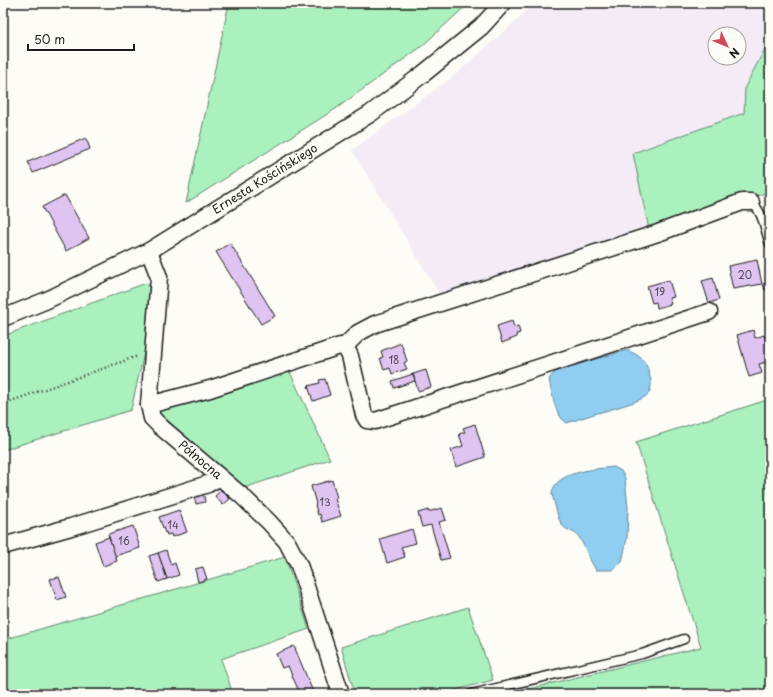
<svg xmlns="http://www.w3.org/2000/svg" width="773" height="697" font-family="'Playpen Sans',sans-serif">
<rect width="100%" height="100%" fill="#fdfcf7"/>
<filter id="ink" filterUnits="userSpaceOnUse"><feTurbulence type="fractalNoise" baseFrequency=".025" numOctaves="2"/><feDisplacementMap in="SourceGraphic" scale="8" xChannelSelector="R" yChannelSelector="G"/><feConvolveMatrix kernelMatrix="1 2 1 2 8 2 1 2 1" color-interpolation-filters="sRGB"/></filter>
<g filter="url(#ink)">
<path fill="#f4ebf6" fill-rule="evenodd" d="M533 3H770V39L745 87 744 113 633 153 649 230 440 295 352 150 454 76 518 19ZM715 34H739V58H715Z"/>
<g fill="#aaf1be" stroke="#63866d">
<polygon points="229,3 469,3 421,47 337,108 186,203"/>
<polygon points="770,39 770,205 766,193 649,230 633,153 744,113 745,87"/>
<polygon points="146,283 151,288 146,344 131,410 3,450 3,336"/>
<polygon points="289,370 330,459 244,488 157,411"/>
<polygon points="770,399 770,694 508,694 701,647 636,442"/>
<polygon points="285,557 309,629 221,659 233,694 3,694 3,640"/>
<polygon points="468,607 493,680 441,694 355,694 341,647"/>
</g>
<g fill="#8fcef0" stroke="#61879b">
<path d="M627 350C639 355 646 360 649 373 651 381 653 386 648 394 643 402 599 412 588 416 581 418 574 421 567 423 554 415 552 393 549 379L554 373 562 369Z"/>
<path d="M614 467 621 471 625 478 628 508 627 538 622 562 612 570H596C589 560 586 548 579 537 575 531 566 531 562 525 558 519 557 512 555 505 554 501 552 496 552 493 555 471 597 469 614 467Z"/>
</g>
<g fill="#dfc4f2" stroke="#1c1c1c">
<polygon points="86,138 90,149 33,173 28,162"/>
<polygon points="65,195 89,238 66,251 42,207"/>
<polygon points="230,243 275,316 261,324 216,252"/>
<polygon points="757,260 762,284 733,289 728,266"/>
<polygon points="713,278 719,300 709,303 702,281"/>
<polygon points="669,280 674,297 669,298 671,304 657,308 656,302 652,303 647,286"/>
<polygon points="770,282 770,289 765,290 763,284"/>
<polygon points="512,321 514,327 518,326 520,333 516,334 517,337 502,343 497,326"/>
<polygon points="753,330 755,338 764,335 770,354 770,361 759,364 762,373 749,377 737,335"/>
<polygon points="401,343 407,361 404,363 407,369 392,374 390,368 384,370 380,358 383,357 381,351"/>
<polygon points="426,370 431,387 418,391 413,374"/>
<polygon points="413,374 415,381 394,388 392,381"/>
<polygon points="325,379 330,395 313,401 308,386 320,383 319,380"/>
<polygon points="475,424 485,457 456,467 451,450 463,446 459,434 465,432 463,428"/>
<polygon points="332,480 337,498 335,499 341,516 322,522 320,514 318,515 315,505 316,504 311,486"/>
<polygon points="221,490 230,499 223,505 215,496"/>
<polygon points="203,491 205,502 196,504 193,493"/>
<polygon points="442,508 446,520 439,522 450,558 441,560 431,525 422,527 418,513 428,510 428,512"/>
<polygon points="179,510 187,532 172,537 171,534 167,535 166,532 165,533 159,517"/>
<polygon points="133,526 140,548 115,556 108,534"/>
<polygon points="412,529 416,543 401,547 405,557 387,563 380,539"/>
<polygon points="109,537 117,561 103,566 95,542"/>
<polygon points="166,550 171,565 175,563 179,575 167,579 158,553"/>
<polygon points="158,553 167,579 158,582 149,556"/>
<polygon points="203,567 207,579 198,582 195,569"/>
<polygon points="59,577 66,597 57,600 50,579"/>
<polygon points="294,646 313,692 309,694 300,694 288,666 282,668 276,654"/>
</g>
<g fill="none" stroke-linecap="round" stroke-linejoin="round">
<defs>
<g id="lane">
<path d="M751 202C763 211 765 230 770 244"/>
<polyline points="471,694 642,654 684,639"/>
</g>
<g id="street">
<polyline points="149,251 159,277 149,405"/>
<polyline points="3,318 47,300 149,251 370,114 423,74 481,27 503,3"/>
<polyline points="344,347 347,350 350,356 364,415 367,420 375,421 709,312"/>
<polyline points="344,347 358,333 375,324 658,233 742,202 751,202"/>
<polyline points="3,546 71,527 208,484 213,481 218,476"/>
<polyline points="341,694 299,565 287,542 269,522 242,496 161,427 152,418 149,405 210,389 340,346 344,347"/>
</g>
</defs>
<use href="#lane" stroke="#1c1c1c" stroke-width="11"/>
<use href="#street" stroke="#1c1c1c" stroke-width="19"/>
<polyline stroke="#1c1c1c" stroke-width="2.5" stroke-dasharray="1 3" stroke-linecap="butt" points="3,404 138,356"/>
<use href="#lane" stroke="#fdfcf7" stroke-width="8"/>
<use href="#street" stroke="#fdfcf7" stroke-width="16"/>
</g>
</g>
<g text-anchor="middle" stroke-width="3" stroke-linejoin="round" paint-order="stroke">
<g font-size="10" fill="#4d4652">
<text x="745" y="279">20</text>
<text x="660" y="296">19</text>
<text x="394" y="364">18</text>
<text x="325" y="506">13</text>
<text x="173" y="529">14</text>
<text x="124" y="545">16</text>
</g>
<g font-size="12" fill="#1c1c1c" stroke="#fdfcf7">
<text transform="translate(265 179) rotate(-32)" y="4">Ernesta Kościńskiego</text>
<text transform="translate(200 460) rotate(40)" y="4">Północna</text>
</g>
</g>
<rect width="773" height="697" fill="none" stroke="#fdfcf7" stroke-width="16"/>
<rect x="8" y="8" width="757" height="681" fill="none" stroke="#1c1c1c" stroke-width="1.5" filter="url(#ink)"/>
<g transform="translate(727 46) rotate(134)"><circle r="19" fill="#fdfcf7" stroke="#a3a29f"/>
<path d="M0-3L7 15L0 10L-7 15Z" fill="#d1495b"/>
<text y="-6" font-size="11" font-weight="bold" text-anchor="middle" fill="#1c1c1c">N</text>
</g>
<path d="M28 44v6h106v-6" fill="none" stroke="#1c1c1c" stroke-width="2"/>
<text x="34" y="44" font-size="12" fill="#1c1c1c" stroke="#fdfcf7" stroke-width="3" paint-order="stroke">50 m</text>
</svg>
